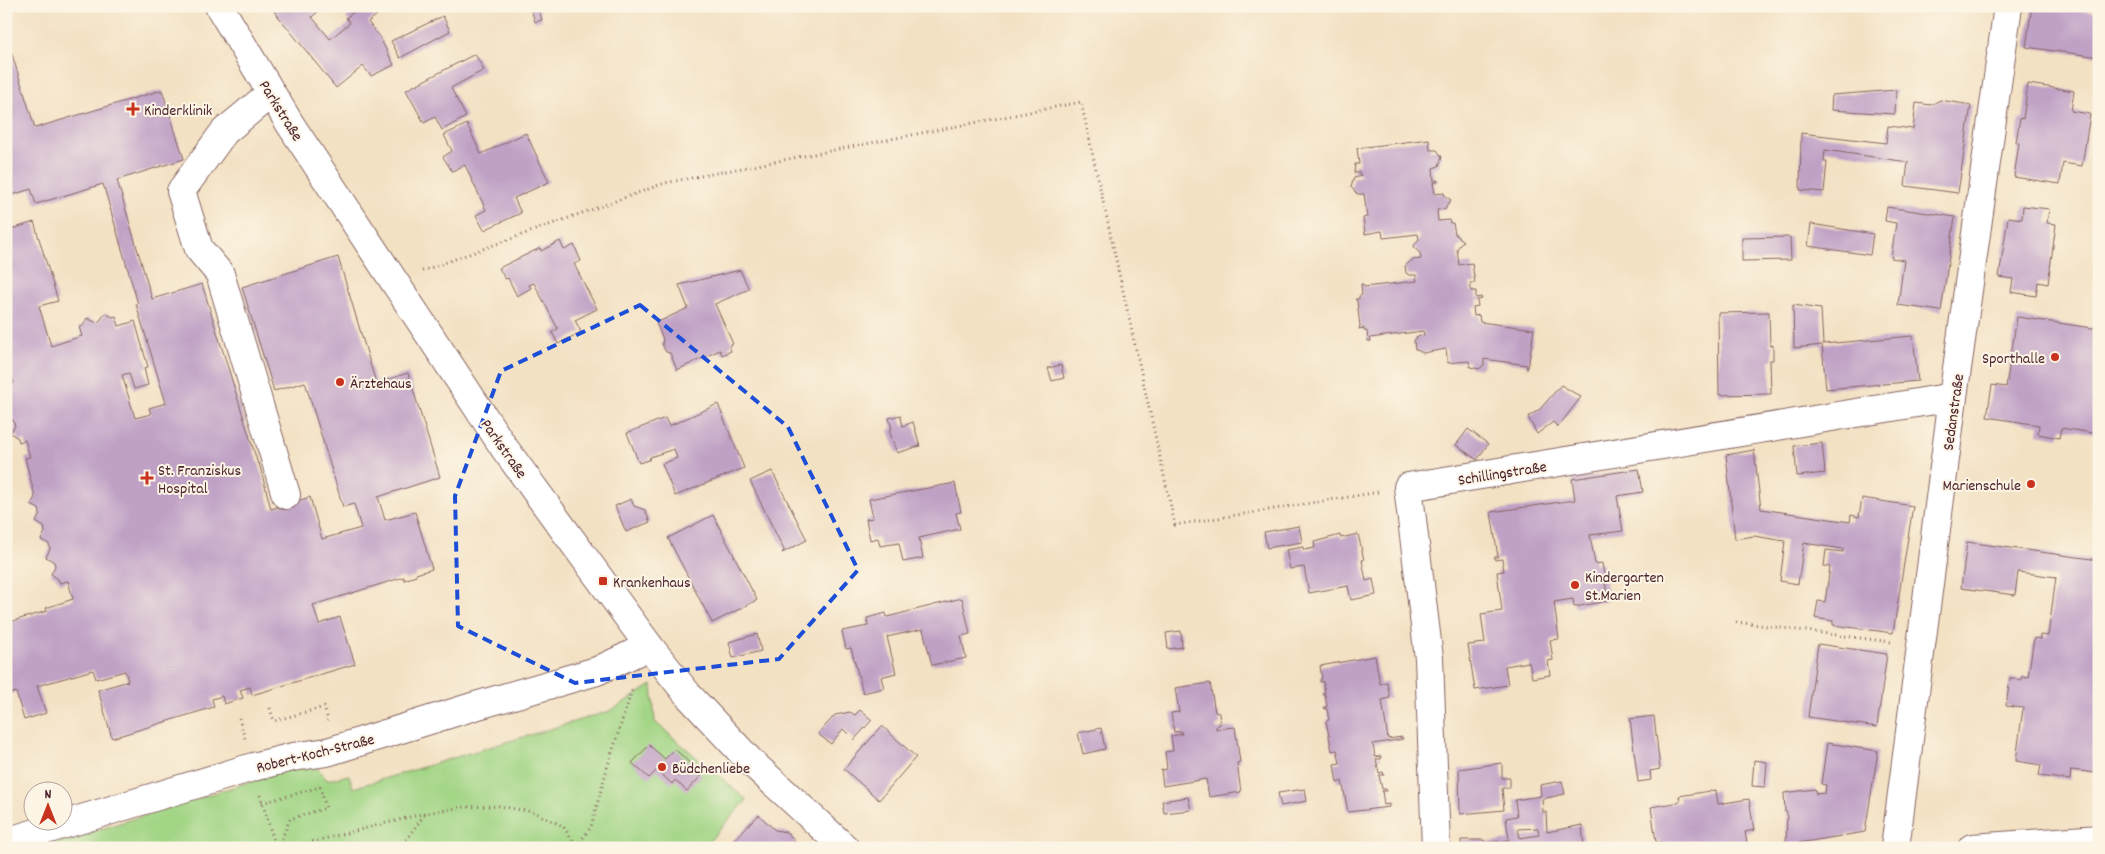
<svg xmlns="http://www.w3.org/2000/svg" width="2105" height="854" font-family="Dekko,sans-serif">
<rect width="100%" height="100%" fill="#fcf5e5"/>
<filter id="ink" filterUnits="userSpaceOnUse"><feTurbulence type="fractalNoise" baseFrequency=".02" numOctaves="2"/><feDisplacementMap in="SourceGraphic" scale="10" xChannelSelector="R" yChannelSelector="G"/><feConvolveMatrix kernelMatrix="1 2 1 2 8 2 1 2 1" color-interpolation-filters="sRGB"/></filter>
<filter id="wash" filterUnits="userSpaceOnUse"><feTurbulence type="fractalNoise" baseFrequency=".0096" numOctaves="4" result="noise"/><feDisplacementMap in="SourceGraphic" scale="20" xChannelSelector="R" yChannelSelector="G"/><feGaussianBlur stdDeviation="1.12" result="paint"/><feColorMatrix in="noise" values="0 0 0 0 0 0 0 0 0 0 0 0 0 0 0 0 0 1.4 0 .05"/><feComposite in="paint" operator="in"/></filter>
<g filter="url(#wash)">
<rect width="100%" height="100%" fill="#f3e1c3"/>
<polygon fill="#a2d585" stroke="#767a58" points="652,685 655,722 747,800 703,848 41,848 306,764 315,765 327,780 349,775 353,788 610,711"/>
<g id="blocks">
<g fill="#c0a1c6" fill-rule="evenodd">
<polygon points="270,6 318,6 321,9 312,17 330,39 350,23 346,18 361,6 371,6 377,15 368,22 379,36 394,65 371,76 363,66 336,88"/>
<polygon points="530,6 538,6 542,20 535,22"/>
<polygon points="2032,6 2053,6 2099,13 2099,57 2026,47"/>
<polygon points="443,16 450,31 400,58 391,41"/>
<polygon points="10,48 35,128 162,90 184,159 117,180 152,299 202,284 258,464 259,463 271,509 310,497 322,539 361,528 354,504 343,507 305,382 274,391 242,287 338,257 376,383 408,373 440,477 378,497 385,520 415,512 432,569 416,574 416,576 404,580 404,577 313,605 319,624 340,617 355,664 252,695 250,687 240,690 243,698 224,704 222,696 212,699 214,707 112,738 98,690 128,681 125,671 96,679 93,670 37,686 46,713 24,720 16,692 6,695 6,623 47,611 46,608 73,599 68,581 60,583 58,579 51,574 55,566 54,562 46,557 50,549 49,544 41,540 45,532 44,527 36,522 40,514 39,509 31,505 35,497 25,458 30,457 25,440 19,442 18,438 10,433 15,426 13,420 6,417 10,408 6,402 6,386 14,383 6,360 6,231 34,222 58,301 39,306 51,346 82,336 79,327 83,326 87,318 95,322 100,321 105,313 113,317 116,316 119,326 135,321 148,367 144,368 148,385 134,389 129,373 122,375 135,418 151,414 149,408 166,403 136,304 138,304 103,184 36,204 31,189 6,197 6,49"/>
<polygon points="475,54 484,70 451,88 466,117 442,130 435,117 424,123 406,90"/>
<polygon points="2028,84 2074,91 2071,111 2090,114 2082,166 2063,163 2060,184 2014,177 2019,143 2016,142 2020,118 2023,119"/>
<polygon points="1896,90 1895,114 1831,110 1832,95"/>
<polygon points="1940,100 1971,105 1958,193 1905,186 1908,162 1825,150 1824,162 1827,162 1824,192 1800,190 1801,133 1886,143 1888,126 1913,129 1916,103 1931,105"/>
<polygon points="467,124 481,154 526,133 549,182 514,198 521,213 484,230 476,215 486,210 465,165 452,171 443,157 452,151 444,135"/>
<polygon points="1429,139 1430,150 1437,150 1442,157 1439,166 1433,168 1434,181 1438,180 1438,182 1433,183 1435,194 1444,193 1445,196 1451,200 1446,206 1446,209 1437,210 1438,221 1449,220 1450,223 1453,223 1455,234 1463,241 1457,249 1459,265 1472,263 1475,283 1470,283 1471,291 1476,291 1476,298 1481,297 1482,299 1477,300 1478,306 1473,307 1474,316 1479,315 1480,322 1534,329 1528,368 1526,368 1527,365 1484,359 1484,365 1479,369 1470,367 1469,361 1448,363 1446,349 1423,353 1415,349 1414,341 1417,337 1424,335 1423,331 1370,338 1371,341 1368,341 1367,331 1364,331 1364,328 1359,329 1360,326 1357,301 1355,299 1359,299 1359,296 1362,295 1361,284 1363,284 1364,287 1417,281 1416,275 1409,275 1406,273 1405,266 1412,260 1421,259 1420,253 1413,247 1419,239 1418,234 1383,238 1382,231 1365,234 1363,218 1367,217 1364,194 1357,194 1351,187 1354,178 1361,176 1359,172 1354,173 1355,164 1359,164 1357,148"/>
<polygon points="2023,206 2049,209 2047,223 2056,224 2048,284 2038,282 2036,296 2011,292 2013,279 1999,277 2008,217 2022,219"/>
<polygon points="1887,207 1955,217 1941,311 1898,305 1904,260 1891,258 1896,223 1885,221"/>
<polygon points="1811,224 1873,234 1870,255 1808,246"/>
<polygon points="1790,237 1791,260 1742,261 1742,238"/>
<polygon points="560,241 564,250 574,245 581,261 574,264 597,309 575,320 581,332 558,344 552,332 558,329 534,283 529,285 531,288 517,296 508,278 505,279 499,268 540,248 541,251"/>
<polygon points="740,270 749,289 715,304 733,344 729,346 731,351 722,355 720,350 677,370 670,353 666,352 662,344 663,339 656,323 688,308 679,285"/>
<polygon points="1793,305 1821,309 1823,344 1913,336 1918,381 1826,389 1822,345 1794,348"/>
<polygon points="1769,312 1770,346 1773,345 1773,360 1770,360 1771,394 1719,395 1718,313"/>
<polygon points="2017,317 2099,329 2099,434 2061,428 2059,438 2038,434 2039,425 1987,417 1992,385 2006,387"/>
<polygon points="1061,365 1064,378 1052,381 1048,368"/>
<polygon points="1561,385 1581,397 1558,427 1553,422 1537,434 1528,417 1540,409"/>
<polygon points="718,404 744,468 675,496 662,464 677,458 674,449 650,457 649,460 639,463 627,433 665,418 669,426"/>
<polygon points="900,415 903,426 913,422 920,446 897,453 889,430 892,429 889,418"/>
<polygon points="1468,429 1488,444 1477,460 1456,445"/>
<polygon points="1822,443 1825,473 1797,476 1794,446"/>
<polygon points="1754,450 1761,509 1850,522 1851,515 1859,517 1862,498 1913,506 1893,633 1833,625 1833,621 1815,618 1818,601 1825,602 1830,567 1824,566 1826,550 1843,552 1843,549 1804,543 1798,584 1780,581 1785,541 1754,536 1735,539 1726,455"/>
<polygon points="1639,469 1643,492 1617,496 1623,531 1590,535 1595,564 1602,563 1608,601 1574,607 1573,599 1554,602 1559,639 1550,640 1553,660 1548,661 1550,675 1532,678 1529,662 1505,666 1508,685 1475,690 1468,645 1485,643 1481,614 1502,611 1497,572 1504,571 1502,559 1495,560 1494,557 1498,557 1491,512 1575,500 1572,479"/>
<polygon points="772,471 807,540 782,553 784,550 750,481"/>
<polygon points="955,483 961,512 956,513 960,529 919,538 923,558 903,562 899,543 880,546 878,538 870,540 866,519 873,518 869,499"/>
<polygon points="631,499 634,506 645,510 650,522 626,532 615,506"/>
<polygon points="713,515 757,600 712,623 668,538"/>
<polygon points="1299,526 1302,542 1267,548 1264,532"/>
<polygon points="1358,534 1364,560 1362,560 1366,581 1373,579 1376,595 1351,600 1348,586 1309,593 1304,567 1290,569 1286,550 1303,547 1304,550 1315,548 1314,542 1340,535 1341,538"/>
<polygon points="1967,542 2099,560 2099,755 2096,773 2071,770 2070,780 2039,776 2041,765 2016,761 2023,708 2006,706 2010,678 2021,680 2022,676 2028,677 2034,638 2040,639 2040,635 2048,636 2056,577 2018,572 2015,595 1961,588"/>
<polygon points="962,598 970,634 961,636 966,658 932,665 923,629 887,637 896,673 881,677 884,688 863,693 851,648 846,649 842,631 868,626 867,618 886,613 887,617"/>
<polygon points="1181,631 1182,647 1168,649 1166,633"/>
<polygon points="757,634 761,651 733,658 729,642"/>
<polygon points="1818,644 1887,654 1877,727 1808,717"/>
<polygon points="1375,656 1380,684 1387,682 1390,698 1382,700 1388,739 1402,737 1403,739 1373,744 1375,757 1381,756 1381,759 1376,759 1379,773 1383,772 1384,775 1379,775 1382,789 1386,789 1386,791 1382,791 1384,805 1389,804 1389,807 1348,812 1342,781 1337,783 1334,764 1340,763 1337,750 1332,751 1326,721 1329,720 1327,709 1325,709 1324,707 1327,707 1325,695 1322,693 1325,693 1323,681 1320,682 1320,679 1322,679 1320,666"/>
<polygon points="1210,683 1215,712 1219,713 1220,724 1216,727 1216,729 1235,727 1240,762 1237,763 1241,792 1209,797 1206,779 1163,786 1161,770 1167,769 1165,752 1173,751 1171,736 1182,734 1181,731 1174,732 1171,713 1179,712 1175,688"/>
<polygon points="860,710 872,720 854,740 843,729 831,744 818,734 835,715 850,712 855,715"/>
<polygon points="1654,716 1660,769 1650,771 1651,780 1638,782 1630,719"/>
<polygon points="882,726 916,757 879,800 844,769"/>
<polygon points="1101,728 1105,749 1083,754 1078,733"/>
<polygon points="1827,743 1878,751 1865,832 1786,845 1787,812 1785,812 1784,793 1815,789 1816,794 1825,793 1826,785 1821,784"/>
<polygon points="649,745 665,759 675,749 702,775 687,791 675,780 672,784 657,770 649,778 632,763"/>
<polygon points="1754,760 1767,762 1765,787 1752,786"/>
<polygon points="1502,763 1502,778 1510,778 1510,788 1502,788 1504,810 1460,814 1459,769"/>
<path d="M1562 781 1565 794 1542 799 1543 812H1546L1547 832 1582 825 1584 848H1461V840H1484L1485 843 1509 840 1506 818 1517 816 1515 800 1541 796 1540 785ZM1538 828 1539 835 1520 838 1518 829Z"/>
<polygon points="1305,789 1307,801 1281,806 1278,793"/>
<polygon points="1716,790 1718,804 1749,799 1754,830 1745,832 1748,848 1662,848 1661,842 1656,842 1651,807 1680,802 1679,796"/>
<polygon points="1188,797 1191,810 1164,813 1162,801"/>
<polygon points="759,815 775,830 786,832 793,838 797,848 730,848 727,846"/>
<polygon points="1413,843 1413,848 1372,848 1372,845"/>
</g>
</g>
</g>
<g filter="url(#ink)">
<use href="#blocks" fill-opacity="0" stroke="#856360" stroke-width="1"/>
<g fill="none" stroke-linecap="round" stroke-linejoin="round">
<defs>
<g id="minor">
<polyline points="219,6 290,124 505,449 649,646 689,696 750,761 845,848"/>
<polyline points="271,93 224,132 181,191 199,249 220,274 286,495"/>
<polyline points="6,842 253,767 293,757 327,752 475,706 597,671 649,646"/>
<polyline points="1436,848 1429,658 1408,487 1953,397"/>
<polyline points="1895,848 1953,397 2008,6"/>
<polyline points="1972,848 2099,839"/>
</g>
</defs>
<use href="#minor" stroke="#856360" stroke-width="30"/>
<g stroke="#856360" stroke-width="3" stroke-dasharray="1 4" stroke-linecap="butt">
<polyline points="422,271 665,183 1081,102 1175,525 1379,492"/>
<polyline points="1736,622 1891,642"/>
<polyline points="270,708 274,721 324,707 328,720 327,721"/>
<polyline points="239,718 245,739"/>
<polyline points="260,795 276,848"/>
<polyline points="262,803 320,787 326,808 290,819 278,848"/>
<polyline points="577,846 591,827 608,765 633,687"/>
<polyline points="288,848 426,813 464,807 499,806 533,812 563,826 578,848"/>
<polyline points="400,848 425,814"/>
</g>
<use href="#minor" stroke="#fff" stroke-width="28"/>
</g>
</g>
<path fill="none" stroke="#1d4ed8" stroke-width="4" stroke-dasharray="10 6" stroke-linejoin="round" d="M640 305 788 427 858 570 779 659 575 683 458 626 455 496 501 371Z"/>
<g fill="#c8321e" stroke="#fcf5e5" stroke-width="2">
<path d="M130.5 101.5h5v5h5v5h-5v5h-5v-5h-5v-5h5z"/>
<circle cx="2055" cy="357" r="5"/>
<circle cx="340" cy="382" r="5"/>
<path d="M144.5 470.5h5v5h5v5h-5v5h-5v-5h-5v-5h5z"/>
<circle cx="2031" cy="484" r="5"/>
<rect x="598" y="576" width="10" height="10" rx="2.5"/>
<circle cx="1575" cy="585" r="5"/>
<circle cx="662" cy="767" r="5"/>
</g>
<g text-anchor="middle" stroke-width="4" stroke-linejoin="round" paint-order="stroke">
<g font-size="16" fill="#4a1f2b" stroke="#fcf5e5" text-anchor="start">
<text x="144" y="115">Kinderklinik</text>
<text x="2045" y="363" text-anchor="end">Sporthalle</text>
<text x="350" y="388">Ärztehaus</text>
<text x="158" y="475">St. Franziskus<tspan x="158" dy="18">Hospital</tspan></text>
<text x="2021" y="490" text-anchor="end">Marienschule</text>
<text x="1585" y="582">Kindergarten<tspan x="1585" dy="18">St.Marien</tspan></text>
<text x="613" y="587">Krankenhaus</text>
<text x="672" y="773">Büdchenliebe</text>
</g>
<g font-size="16" fill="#4a1f2b" stroke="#fcf5e5">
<text transform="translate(282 110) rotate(58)" y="6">Parkstraße</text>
<text transform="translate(1952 412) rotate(-82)" y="6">Sedanstraße</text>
<text transform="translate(505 448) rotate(55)" y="6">Parkstraße</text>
<text transform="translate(1502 472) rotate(-9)" y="6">Schillingstraße</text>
<text transform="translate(315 752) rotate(-14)" y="6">Robert-Koch-Straße</text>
</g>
</g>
<rect width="2105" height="854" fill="none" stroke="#fcf5e5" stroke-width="25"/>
<g transform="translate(48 806)"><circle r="24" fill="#fcf5e5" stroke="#b59f9b"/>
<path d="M0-4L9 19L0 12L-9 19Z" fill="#c8321e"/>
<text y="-8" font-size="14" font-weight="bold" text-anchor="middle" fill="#4a1f2b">N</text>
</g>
</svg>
